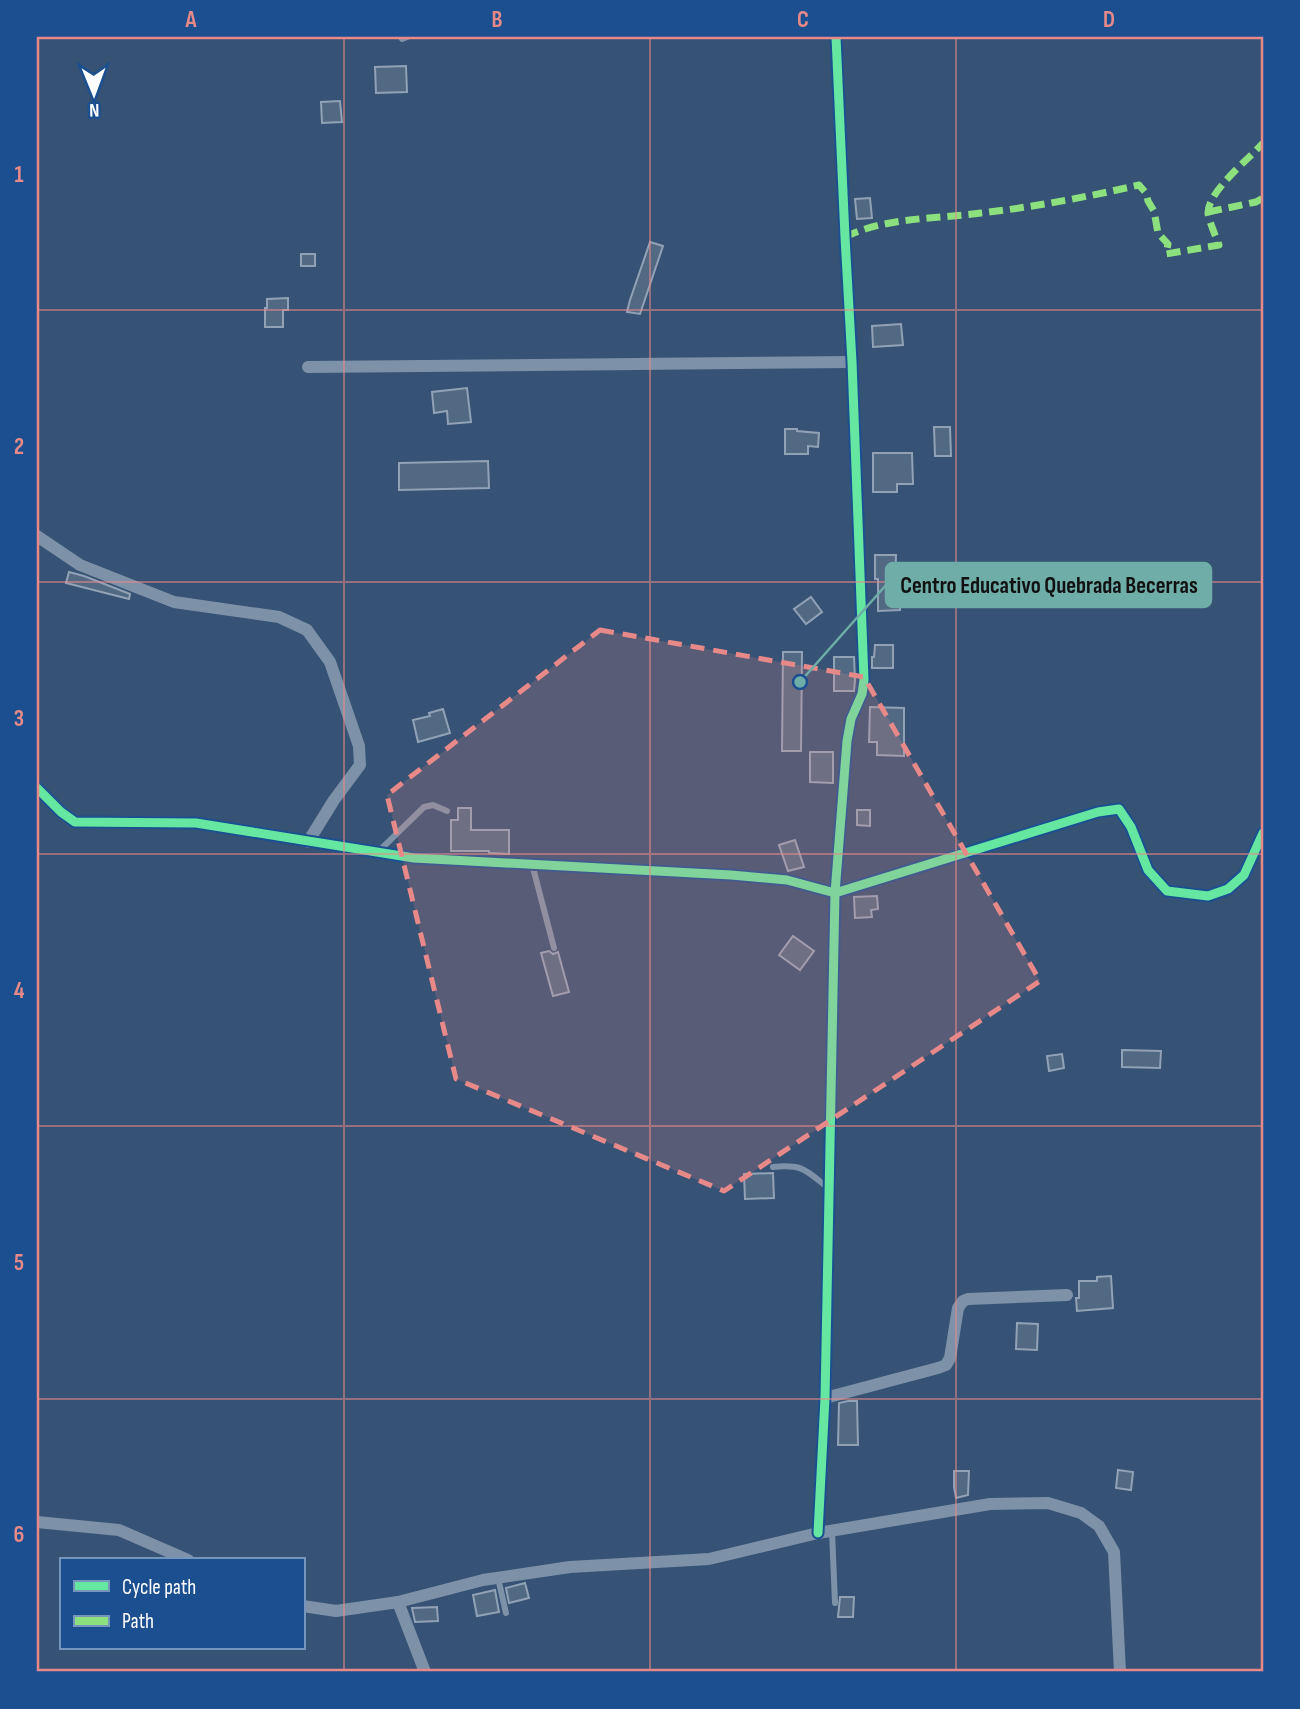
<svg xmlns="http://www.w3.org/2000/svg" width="1300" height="1709" font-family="'Sofia Sans Condensed',sans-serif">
<rect width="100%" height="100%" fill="#365274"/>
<g fill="#526984" stroke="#92a2b6" stroke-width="2">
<polygon points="406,66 407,92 376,93 375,67"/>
<polygon points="340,101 342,122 322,123 321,102"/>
<polygon points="870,198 872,218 857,219 855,199"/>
<polygon points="650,242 663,246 640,314 627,312 630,300"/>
<rect x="301" y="254" width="14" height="12"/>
<polygon points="288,298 288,310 283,310 283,327 265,327 265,308 267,308 267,299"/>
<polygon points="901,324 903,345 873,347 872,326"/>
<polygon points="467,388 471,422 448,424 447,411 434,413 432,392"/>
<polygon points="934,427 950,427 951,456 935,456"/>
<polygon points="785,429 797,429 797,431 819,433 818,447 808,446 808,454 785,454"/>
<polygon points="873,453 912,453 913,484 897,484 897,492 873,492"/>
<polygon points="488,461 489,488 399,490 399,463"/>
<polygon points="875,555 896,555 895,587 900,587 900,610 878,611 878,579 875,579"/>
<polygon points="69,572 84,576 130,594 129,599 66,583"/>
<polygon points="811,597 822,612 806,624 794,609"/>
<polygon points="875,645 893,645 893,668 872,668 872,657 874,657"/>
<polygon points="783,652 802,652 801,751 782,751"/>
<polygon points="834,657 854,657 855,680 854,691 834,691"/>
<polygon points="870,707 904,708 904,756 877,755 877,742 869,742"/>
<polygon points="443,709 450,733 418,742 413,720 430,716 429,713"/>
<polygon points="810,752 833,752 833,783 810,782"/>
<polygon points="458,808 471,808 471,830 509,830 509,854 489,853 489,851 451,851 451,820 458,820"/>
<polygon points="857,810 870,810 870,826 857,825"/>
<polygon points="795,840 804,867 788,871 779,845"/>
<polygon points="877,896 878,909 871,910 872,917 855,918 854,897"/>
<polygon points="793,936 814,951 800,970 779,955"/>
<polygon points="549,951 553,954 558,952 569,992 553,996 541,953"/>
<polygon points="1122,1050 1161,1051 1160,1068 1122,1067"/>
<polygon points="1062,1054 1064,1068 1049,1071 1047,1056"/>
<polygon points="773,1173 774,1198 745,1199 744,1174"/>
<polygon points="1111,1276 1113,1308 1077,1311 1076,1298 1079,1298 1079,1281 1097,1281 1097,1277"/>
<polygon points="1017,1323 1038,1324 1037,1350 1016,1349"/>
<polygon points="848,1401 857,1401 858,1445 838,1445 839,1403"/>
<polygon points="1118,1470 1133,1472 1131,1490 1116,1488"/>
<polygon points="954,1471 969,1471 968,1495 956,1498 954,1487"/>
<polygon points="525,1583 529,1598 509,1603 506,1588"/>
<polygon points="495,1590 499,1612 477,1616 473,1595"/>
<polygon points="840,1597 854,1597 853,1617 838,1617"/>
<polygon points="437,1607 438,1621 415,1622 412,1608"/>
</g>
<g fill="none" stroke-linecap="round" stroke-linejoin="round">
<g stroke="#7d92a8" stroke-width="6">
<polyline points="402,39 407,37"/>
<polyline points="378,852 424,807 433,805 447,811"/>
<polyline points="532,864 554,948"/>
<path d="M773 1167C803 1164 806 1170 828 1188"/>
<polyline points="832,1531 835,1603"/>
<polyline points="498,1578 506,1613"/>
</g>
<g stroke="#7d92a8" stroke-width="12">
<polyline points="308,367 852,362"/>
<polyline points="37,536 80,565 174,602 279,617 307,630 330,662 359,746 360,765 334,800 308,842"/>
<polyline points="37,788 61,812 75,822 196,823 414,858 731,875 787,880 835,893 1098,812 1119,809 1131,827 1148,870 1167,891 1208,896 1228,889 1244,875 1263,833"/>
<polyline points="825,1398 938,1368 946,1365 950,1358 958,1308 963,1301 968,1299 1067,1295"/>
<polyline points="37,1522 119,1530 188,1560"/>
<polyline points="818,1533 825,1398 835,893 847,741 851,719 862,694 864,680 852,362 845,237 836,37"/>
<polyline points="398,1602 425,1672"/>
<polyline points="303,1606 336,1611 398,1602 483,1580 570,1567 709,1559 818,1533 990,1504 1048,1503 1081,1513 1099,1526 1114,1552 1120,1672"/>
</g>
<g stroke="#8de07e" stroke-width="7" stroke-dasharray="14 7" stroke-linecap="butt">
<polyline points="1208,212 1256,202 1263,198"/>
<path d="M845 237C886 217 936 219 981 213 1034 207 1087 197 1139 185L1146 193 1148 201 1154 211 1158 233 1168 244 1166 254 1219 245C1216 237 1209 221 1208 213 1208 191 1249 159 1263 143"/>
</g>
<defs>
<g id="cycleway">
<polyline points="37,788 61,812 75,822 196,823 414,858 731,875 787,880 835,893 1098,812 1119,809 1131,827 1148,870 1167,891 1208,896 1228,889 1244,875 1263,833"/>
<polyline points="818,1533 825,1398 835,893 847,741 851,719 862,694 864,680 852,362 845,237 836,37"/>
</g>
</defs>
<use href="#cycleway" stroke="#1b4f8f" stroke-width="13"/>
<use href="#cycleway" stroke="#66e7a1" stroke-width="9"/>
</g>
<path fill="#e88989" fill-opacity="0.2" stroke="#e88989" stroke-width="5" stroke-dasharray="14 9" stroke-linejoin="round" d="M600 630 864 677 1040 981 724 1191 456 1079 387 795Z"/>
<path fill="none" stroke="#e88989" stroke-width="2" stroke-opacity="0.55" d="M344 37V1672M650 37V1672M956 37V1672M37 310H1263M37 582H1263M37 854H1263M37 1126H1263M37 1399H1263"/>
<path fill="none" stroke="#6fada8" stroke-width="2.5" d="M800 682L886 585"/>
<circle fill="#6fada8" stroke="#1b4f8f" stroke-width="2.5" cx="800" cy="682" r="7"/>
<rect fill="#6fada8" stroke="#6fada8" stroke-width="2.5" x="886" y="563" width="325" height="44" rx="7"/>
<g font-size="23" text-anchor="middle" font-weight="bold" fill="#111">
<text x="1049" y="593">Centro Educativo Quebrada Becerras</text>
</g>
<rect width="1300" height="1709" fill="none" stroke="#1b4f8f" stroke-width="77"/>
<rect x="60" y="1558" width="245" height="91" fill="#1b4f8f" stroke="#7695bc" stroke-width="2"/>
<rect x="74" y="1581" width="35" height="10" fill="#66e7a1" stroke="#7695bc" stroke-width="2"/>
<text x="122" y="1594" font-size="21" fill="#ffffff">Cycle path</text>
<rect x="74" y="1616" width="35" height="10" fill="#8de07e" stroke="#7695bc" stroke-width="2"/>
<text x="122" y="1628" font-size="21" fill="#ffffff">Path</text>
<g transform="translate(94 94) rotate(179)" stroke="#1b4f8f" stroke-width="5" paint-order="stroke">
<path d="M0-5L12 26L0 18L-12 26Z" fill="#ffffff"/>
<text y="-10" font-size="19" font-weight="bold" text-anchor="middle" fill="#ffffff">N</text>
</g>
<rect x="38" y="38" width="1224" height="1632" fill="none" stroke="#e88989" stroke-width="2.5"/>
<g font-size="23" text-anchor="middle" font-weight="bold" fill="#e88989">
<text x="191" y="27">A</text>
<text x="497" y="27">B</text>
<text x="803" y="27">C</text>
<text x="1109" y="27">D</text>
<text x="19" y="182">1</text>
<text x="19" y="454">2</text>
<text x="19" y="726">3</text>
<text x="19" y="998">4</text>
<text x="19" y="1270">5</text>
<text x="19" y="1542">6</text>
</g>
</svg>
